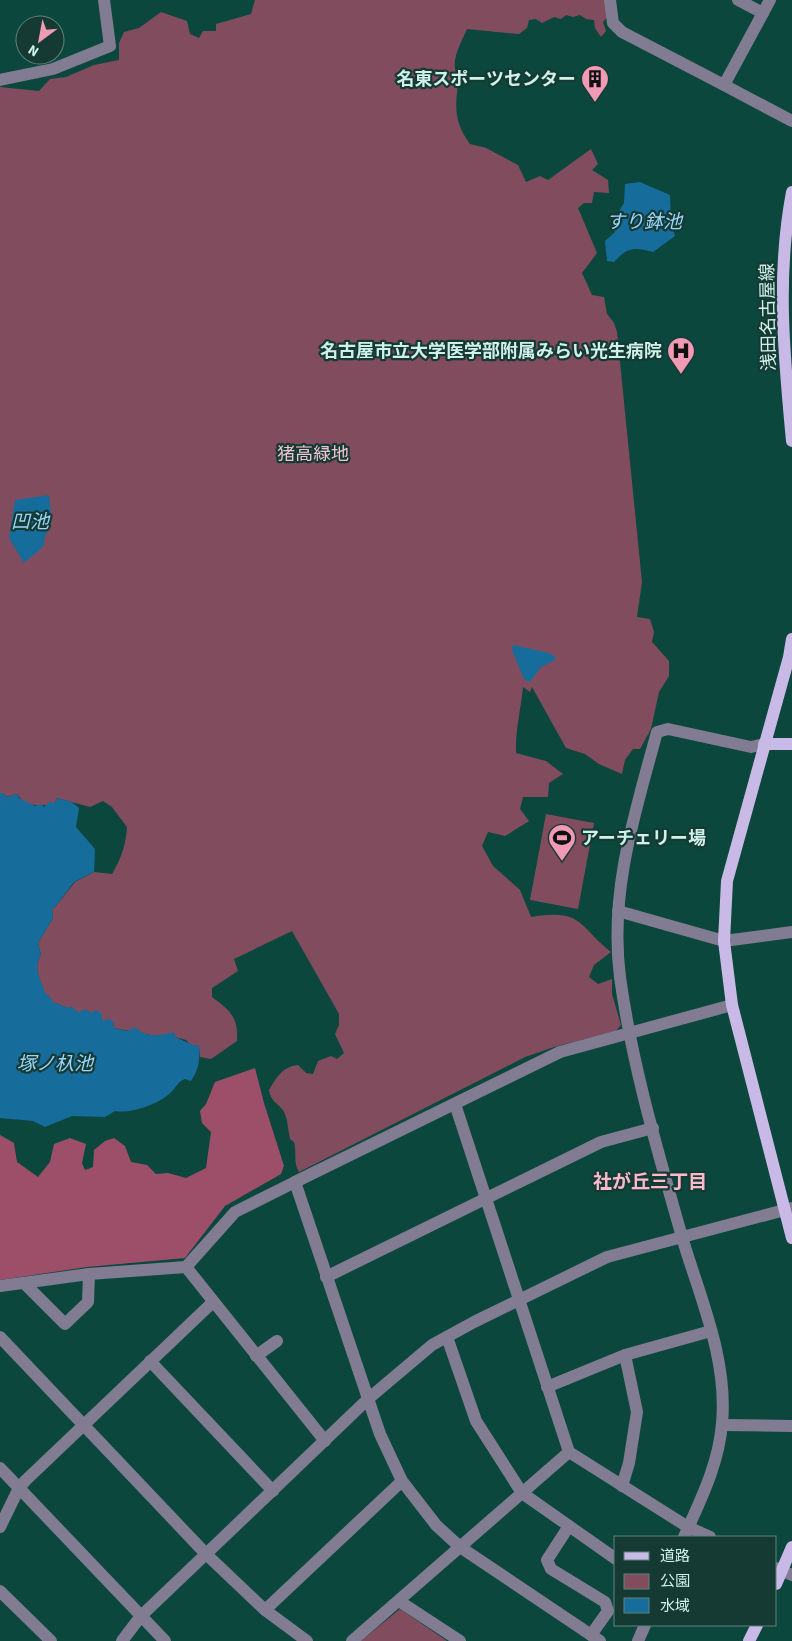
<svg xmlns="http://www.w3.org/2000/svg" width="792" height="1641" font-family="'Source Sans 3','Noto Sans JP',sans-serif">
<rect width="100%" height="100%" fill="#0b473d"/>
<g fill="#814d5e">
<path d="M255 0H608L609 15 603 22 606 31 601 37 595 28 594 20 586 19 580 15 573 17 566 15 561 19 554 17 542 23 536 19 529 20 527 28 519 34 467 29C461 43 448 64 459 78 455 105 453 121 470 144L486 148 518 165 526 182 540 176 548 180 591 149 598 164 592 170 608 180 609 193 594 192 592 203H584L578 208 597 253 582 273 592 295 604 297 607 314 614 323 617 332 642 582 637 617 650 619 654 632 652 642 669 661V676L659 692 651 729 640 749H633L625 760 622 774 599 764 585 754 566 748 532 687 530 692 523 687C521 709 515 731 516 753L546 761 563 774 549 783 548 797H523L520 809 529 821 505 836 488 832 482 846 493 866 520 890 531 917C583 909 576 924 611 952L594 965 589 977 598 984 612 979V994L621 1025 616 1031 554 1047 525 1057 299 1172C293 1162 297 1153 294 1142L290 1139C288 1130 288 1118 283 1110 276 1102 271 1101 269 1090 277 1077 282 1067 298 1065L306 1073 313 1074 318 1061 331 1056 337 1059 344 1053 335 1034 339 1025V1014L292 931 234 959 238 971 212 988V997C231 1011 238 1017 237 1041L211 1059 200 1057 199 1046 191 1045 186 1040 175 1037 174 1033 156 1036 114 1028 113 1021H102L91 1013 78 1012 52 1002 49 996 45 994C41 980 32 968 41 955L38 943 53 918 52 908 55 907 75 882 94 872 112 874C121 859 126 844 127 827L112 807 103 801 90 807 57 798 55 803C41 807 25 807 17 794L6 797 3 793H0V87L39 91 50 79 66 77 94 65 119 60V43L124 32 139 28 161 12 187 21 190 34 199 38 203 31H216V24L251 14Z"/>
<polygon points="546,814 594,823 578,909 530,900"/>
<polygon points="400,1609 447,1641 361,1641"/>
</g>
<polygon fill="#9d4f6a" points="255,1068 264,1103 284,1166 281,1174 225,1206 185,1258 87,1267 0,1280 0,1135 14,1143 17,1162 38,1177 50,1162 54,1144 70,1138 86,1144 82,1163 85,1170 93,1167 94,1150 105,1141 114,1138 125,1146 131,1162 147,1165 156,1174 168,1173 186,1178 206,1168 211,1132 202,1123 200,1111 206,1104 215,1082"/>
<g fill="#166c9b">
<path d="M640 182 670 195 671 223 675 236 653 252C633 247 628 247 614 262L607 261 605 241 615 232 613 221 624 203 625 184Z"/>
<polygon points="49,495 51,513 43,547 24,563 9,538 15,500"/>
<polygon points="513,645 549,653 555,657 555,660 541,667 530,682 524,679 512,650"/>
<path d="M0 793H3L6 797 17 794 19 798 35 806 40 804 44 807 49 802 55 803 57 798 72 802 79 808 76 827 95 849 94 872 74 882 55 907 52 908 53 918 38 943 41 955C32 967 41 980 45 993L49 996 53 1002 68 1008 71 1006 78 1012 86 1009 91 1013 96 1010 102 1014V1021L109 1019 113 1021 114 1028 128 1031 135 1027C146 1038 159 1036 174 1032L175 1037C183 1040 191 1045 199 1046 200 1059 199 1070 191 1081L185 1079C177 1082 175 1090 168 1095 156 1105 130 1114 115 1111L105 1117 72 1116 45 1127 33 1121 0 1118Z"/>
</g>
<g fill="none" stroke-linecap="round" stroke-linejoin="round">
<g stroke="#827c92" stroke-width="12">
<polyline points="610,0 613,23 622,32 724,85 770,0"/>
<polyline points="738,0 763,13"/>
<polyline points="0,80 53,69 110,46 104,0"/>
<polyline points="724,85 792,121"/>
<polyline points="618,911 724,941 792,932"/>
<polyline points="455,1104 569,1452 688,1527 710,1537"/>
<polyline points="295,1182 560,1052 732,1005"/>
<polyline points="186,1267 325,1441"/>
<polyline points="326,1277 601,1142 653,1128"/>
<polyline points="24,1283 65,1324 88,1302 89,1274"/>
<polyline points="0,1286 89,1274 186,1267 235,1212 295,1182 380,1434 402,1481 436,1525 460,1547 600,1641"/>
<polyline points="0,1337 206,1554 265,1610 307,1641"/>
<polyline points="447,1337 476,1421 522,1493 616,1559"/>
<polyline points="256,1356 277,1341"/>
<polyline points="150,1361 273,1491"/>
<polyline points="547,1387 625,1355 711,1331"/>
<polyline points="722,1425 792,1426"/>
<polyline points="0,1468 165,1641"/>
<polyline points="622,1486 629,1463 637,1412 625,1355"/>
<polyline points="569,1526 547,1560 551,1569 605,1602 608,1611 591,1635"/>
<polyline points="0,1527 19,1488 26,1480 213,1302"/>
<path d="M684 1537C700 1501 719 1464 722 1423 728 1359 700 1298 682 1237 658 1152 632 1065 620 977 609 892 635 813 657 732L668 729 751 747 764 744"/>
<polyline points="776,1568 792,1575"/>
<polyline points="0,1591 51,1641"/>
<polyline points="399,1601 460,1641"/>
<polyline points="265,1610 402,1481"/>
<polyline points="122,1641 141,1616 206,1554 368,1399 432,1345 474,1322 607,1257 792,1208"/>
<polyline points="352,1641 569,1452"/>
<polyline points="638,1641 645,1625"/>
</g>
<g stroke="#c8b9e6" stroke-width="12">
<path d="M792 192C776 277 784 355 792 441"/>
<polyline points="792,639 789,657 727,881 724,941 732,1005 792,1238"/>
<polyline points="764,744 792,744"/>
<polyline points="776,1584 792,1547"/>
<polyline points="749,1641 757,1625"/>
</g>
</g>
<defs>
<symbol id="building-pin" viewBox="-11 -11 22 30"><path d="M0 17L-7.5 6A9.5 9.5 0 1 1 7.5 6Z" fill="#f09ab5" stroke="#143a33"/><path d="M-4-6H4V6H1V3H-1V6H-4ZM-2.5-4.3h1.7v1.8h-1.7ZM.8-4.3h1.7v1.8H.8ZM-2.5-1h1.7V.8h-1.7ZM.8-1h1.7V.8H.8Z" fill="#111"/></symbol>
<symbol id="hospital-pin" viewBox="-11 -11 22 30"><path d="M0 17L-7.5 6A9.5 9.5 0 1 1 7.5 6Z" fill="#f09ab5" stroke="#143a33"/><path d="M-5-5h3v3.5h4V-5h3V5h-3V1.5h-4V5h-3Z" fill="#111"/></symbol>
<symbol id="stadium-pin" viewBox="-11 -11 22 30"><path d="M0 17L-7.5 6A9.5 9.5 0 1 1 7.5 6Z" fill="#f09ab5" stroke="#143a33"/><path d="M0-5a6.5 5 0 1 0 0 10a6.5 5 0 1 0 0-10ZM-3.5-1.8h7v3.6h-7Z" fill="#111"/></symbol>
</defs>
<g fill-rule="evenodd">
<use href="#building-pin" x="579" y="63" width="32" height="43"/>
<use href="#hospital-pin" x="665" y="335" width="32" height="43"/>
<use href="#stadium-pin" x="546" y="822" width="32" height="43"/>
</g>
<g text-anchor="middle" stroke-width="4.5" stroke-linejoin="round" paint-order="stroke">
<g font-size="18" font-weight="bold" fill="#cff1e9" stroke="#143a33" text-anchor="end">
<text x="576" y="85">名東スポーツセンター</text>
<text x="662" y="357">名古屋市立大学医学部附属みらい光生病院</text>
<text x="581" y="844" text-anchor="start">アーチェリー場</text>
</g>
<g font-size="18" fill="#cff1e9" stroke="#143a33">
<text transform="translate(768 317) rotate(-91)" y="6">浅田名古屋線</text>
</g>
<g font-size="18" fill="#f2c4d1" stroke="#143a33">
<text x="313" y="460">猪高緑地</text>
</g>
<g font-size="19" font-style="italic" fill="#9ad4fc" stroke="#143a33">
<text x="644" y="228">すり鉢池</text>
<text x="30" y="528">凹池</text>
<text x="55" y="1070">塚ノ杁池</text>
</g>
<g font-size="19" font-weight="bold" fill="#fcbacd" stroke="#143a33">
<text x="650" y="1188">社が丘三丁目</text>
</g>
</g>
<rect x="614" y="1536" width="162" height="90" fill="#143a33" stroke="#5f837c"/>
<rect x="624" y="1552" width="25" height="8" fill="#c8b9e6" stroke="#5f837c"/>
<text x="660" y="1561" font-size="15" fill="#cff1e9">道路</text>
<rect x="624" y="1574" width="25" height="15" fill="#814d5e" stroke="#5f837c"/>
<text x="660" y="1586" font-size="15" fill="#cff1e9">公園</text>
<rect x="624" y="1598" width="25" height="15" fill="#166c9b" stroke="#5f837c"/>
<text x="660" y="1611" font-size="15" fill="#cff1e9">水域</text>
<g transform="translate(40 40) rotate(212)"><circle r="24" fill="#143a33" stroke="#5f837c"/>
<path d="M0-4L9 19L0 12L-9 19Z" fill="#f09ab5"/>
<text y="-8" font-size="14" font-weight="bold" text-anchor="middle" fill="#cff1e9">N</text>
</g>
</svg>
